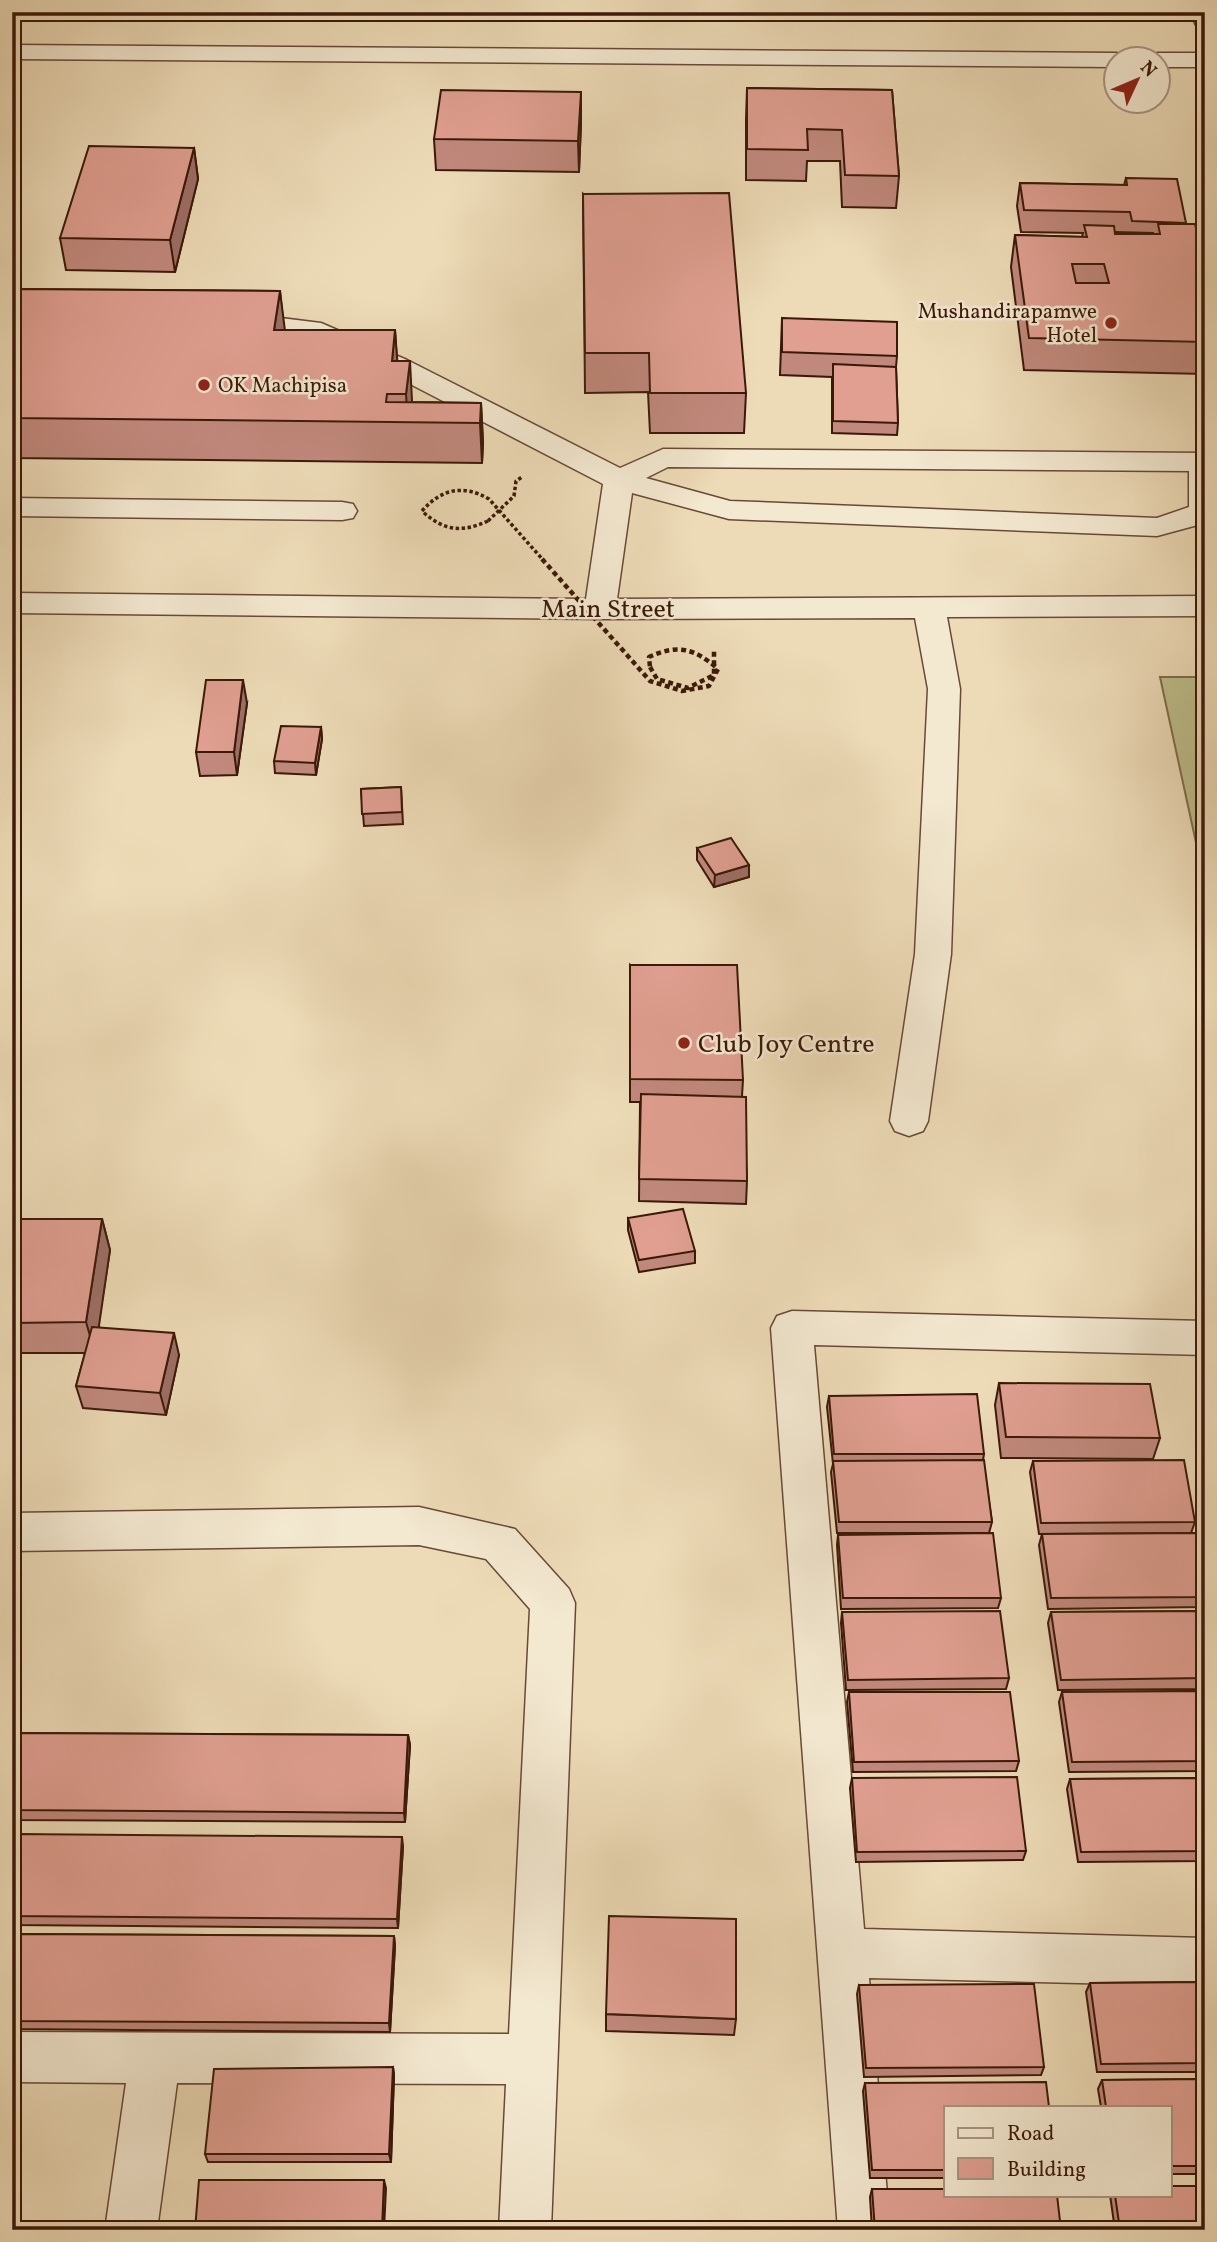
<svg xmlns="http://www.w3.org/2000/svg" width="1217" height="2242" font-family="Vollkorn,serif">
<rect width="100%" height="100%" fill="#eddbb7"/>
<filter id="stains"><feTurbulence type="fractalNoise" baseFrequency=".00286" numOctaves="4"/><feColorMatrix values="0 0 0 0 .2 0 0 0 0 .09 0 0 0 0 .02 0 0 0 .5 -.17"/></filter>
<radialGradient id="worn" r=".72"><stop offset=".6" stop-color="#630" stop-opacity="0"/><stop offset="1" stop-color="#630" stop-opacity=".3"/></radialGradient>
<polygon fill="#bdbe8a" stroke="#7c6c49" stroke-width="2" points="1160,677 1205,677 1205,884"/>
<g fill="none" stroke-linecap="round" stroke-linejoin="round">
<defs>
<g id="minor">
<polygon points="1190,12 1205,12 1205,27 1196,25"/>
<polygon points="12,45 1116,53 1125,55 1128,60 1116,60 1116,67 12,59"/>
<polygon points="1158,53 1205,53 1205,67 1158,67 1158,60 1146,60 1149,55"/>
<path d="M233 312 321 323 407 360 620 468 663 449 1205 453V523L1157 536 729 519 632 493 617 599 1205 596V616L947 617 960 689 951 954 928 1121 923 1131 909 1136 895 1131 890 1121 915 954 928 689 915 618 600 619 12 613V593L586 599 603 484 387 372 305 337 223 326 219 320 223 314ZM668 467 1189 471V507L1157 518 730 501 646 478Z"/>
<polygon points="12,498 342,502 353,504 357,511 353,518 342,520 12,516"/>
<polygon points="792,1311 1205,1321 1205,1355 814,1345 864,1929 1205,1938 1205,1986 869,1978 890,2230 838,2230 771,1328 777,1316"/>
<polygon points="419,1507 515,1529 569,1589 575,1603 551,2230 499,2230 506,2084 177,2083 157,2230 105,2230 126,2083 12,2082 12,2032 509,2034 530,1609 486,1559 419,1545 12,1551 12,1513"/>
</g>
</defs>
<use href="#minor" stroke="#684a34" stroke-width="3"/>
<polyline stroke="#3b1908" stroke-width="3.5" stroke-dasharray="3.5 2.5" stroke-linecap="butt" points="488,521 514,496 516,481 522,477"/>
<polyline stroke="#3b1908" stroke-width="4.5" stroke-dasharray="5 3.5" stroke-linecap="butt" points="650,667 657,679 688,688 714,675 714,649"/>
<use href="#minor" fill="#f3e8d0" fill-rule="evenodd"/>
<path stroke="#3b1908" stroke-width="3.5" stroke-dasharray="3.5 2.5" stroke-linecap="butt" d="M488 521C461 533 444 531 422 511 441 489 463 484 489 499L544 561"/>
<path stroke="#3b1908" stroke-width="4.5" stroke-dasharray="5 3.5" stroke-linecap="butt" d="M542 559 650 681 682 691 709 686 718 669C694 648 678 644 649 657L650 667"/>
</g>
<g fill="#c1897d" stroke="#3b1908" stroke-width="2">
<polygon points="747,88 892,90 899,176 896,208 842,207 840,161 807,161 806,181 746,180 746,119"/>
<polygon points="581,123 579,172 436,170 434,139"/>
<polygon points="194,148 198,179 175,272 66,270 60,238"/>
<polygon points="1126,178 1186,223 1205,268 1205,374 1024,370 1011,267 1015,235 1082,237 1083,233 1021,232 1017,206 1020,183 1124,185"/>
<polygon points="583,194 746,393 744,433 650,433 648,392 585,393"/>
<polygon points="12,289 280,291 284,330 395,330 397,361 412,402 481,403 483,443 482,463 12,458"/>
<polygon points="782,318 897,356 896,367 898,423 897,435 832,433 832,377 780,375"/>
<polygon points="247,703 237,775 200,776 196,752"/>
<polygon points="321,727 322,739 316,775 275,773 274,761"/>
<polygon points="401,787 403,824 364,826 361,789"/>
<polygon points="697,848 749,865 749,877 714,887 697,860"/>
<polygon points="630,965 743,1080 742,1096 747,1181 746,1204 639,1201 640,1102 630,1102"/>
<polygon points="628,1218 695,1251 695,1263 639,1272 628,1230"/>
<polygon points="12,1219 102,1219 110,1250 98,1327 179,1355 166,1415 83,1408 76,1386 85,1353 12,1353"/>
<polygon points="999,1383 1160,1438 1153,1459 1001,1458 995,1405"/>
<polygon points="829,1396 984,1454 983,1460 992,1522 989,1533 837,1533 831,1472 833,1464 827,1407"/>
<polygon points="1033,1461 1195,1522 1191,1533 1039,1534 1030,1472"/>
<polygon points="1042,1534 1205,1579 1204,1607 1048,1609 1039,1545"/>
<polygon points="838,1535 1001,1598 998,1608 841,1609 837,1545"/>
<polygon points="1205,1611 1205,1689 1058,1690 1048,1623 1051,1612"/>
<polygon points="842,1612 1009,1678 1006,1689 846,1690 841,1623"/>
<polygon points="1205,1691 1205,1771 1069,1772 1059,1702 1062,1692"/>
<polygon points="849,1692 1019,1761 1016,1771 853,1772 847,1702"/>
<polygon points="12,1733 408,1735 410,1745 405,1822 12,1820"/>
<polygon points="852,1778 1026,1851 1023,1860 856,1862 850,1788"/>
<polygon points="1205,1778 1205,1861 1078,1862 1067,1789 1070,1779"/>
<polygon points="12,1834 403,1846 398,1928 12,1925"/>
<polygon points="12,1934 394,1936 395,1946 390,2032 12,2029"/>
<polygon points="1205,1982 1205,2072 1097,2072 1086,1992 1090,1983"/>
<polygon points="859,1985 1044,2067 1041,2075 864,2077 857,1994"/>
<polygon points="606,2014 736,2019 734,2035 606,2031"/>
<polygon points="393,2067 394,2075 391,2162 208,2162 205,2154"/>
<polygon points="1205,2079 1205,2174 1170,2174 1170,2107 1101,2107 1098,2089 1102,2080"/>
<polygon points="865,2083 946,2107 946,2178 870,2178 863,2091"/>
<polygon points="872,2189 1061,2230 872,2230 870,2197"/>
<polygon points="1110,2195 1170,2195 1205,2230 1115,2230"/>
</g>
<g fill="#9d6f66" stroke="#3b1908" stroke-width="2">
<polygon points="581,92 581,123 579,172 578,141"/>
<polygon points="194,148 198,179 175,272 170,240"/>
<polygon points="280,291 285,331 274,330"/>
<polygon points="395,330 398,370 392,361"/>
<polygon points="410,361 412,401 410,422 408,422 406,394"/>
<polygon points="481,403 483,443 482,463 480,423"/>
<polygon points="243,680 247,703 237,775 234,752"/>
<polygon points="321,727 322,739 316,775 315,763"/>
<polygon points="749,865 749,877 714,887 715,875"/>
<polygon points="102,1219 110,1250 95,1353 86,1322"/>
<polygon points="174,1333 179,1355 166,1415 160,1393"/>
<polygon points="408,1735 410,1745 405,1822 404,1813"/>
<polygon points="402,1837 403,1846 398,1928 397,1919"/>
<polygon points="394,1936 395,1946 390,2032 389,2023"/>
<polygon points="393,2067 394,2075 391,2162 389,2154"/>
<polygon points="384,2180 386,2188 384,2230 382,2230"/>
</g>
<g fill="#e09f91" stroke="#3b1908" stroke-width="2" fill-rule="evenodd">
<polygon points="747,88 892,90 899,176 845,175 842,130 807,129 808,150 747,149"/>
<polygon points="441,90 581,92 578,141 434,139"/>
<polygon points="89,146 194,148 170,240 60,238"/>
<polygon points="1126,178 1177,179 1186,223 1132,221 1130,212 1024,210 1020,183 1127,185"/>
<polygon points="729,193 746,393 650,393 649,353 585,353 583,194"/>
<path d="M1158 224H1195L1205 268V342L1029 338 1015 235 1087 237 1084 225 1114 226 1115 234H1160ZM1072 264H1104L1109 283H1076Z"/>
<polygon points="1115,232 1153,233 1153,234 1115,234"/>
<polygon points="12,289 280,291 274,330 395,330 392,361 410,361 406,394 387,394 386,402 481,403 480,423 12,418"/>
<polygon points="782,318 897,322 897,356 782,352"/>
<polygon points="833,364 896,367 898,423 833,421"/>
<polygon points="206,680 243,680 234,752 196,752"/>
<polygon points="281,726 321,727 315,763 274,761"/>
<polygon points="401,787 402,812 362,814 361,789"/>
<polygon points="731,838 749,865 715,875 697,848"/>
<polygon points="630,965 737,965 743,1080 630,1079"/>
<polygon points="641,1094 746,1097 747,1181 639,1179"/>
<polygon points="683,1209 695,1251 639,1260 628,1218"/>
<polygon points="12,1219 102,1219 86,1322 12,1323"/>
<polygon points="92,1327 174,1333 160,1393 76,1386"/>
<polygon points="999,1383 1150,1384 1160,1438 1006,1437"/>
<polygon points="977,1394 984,1454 834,1454 829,1396"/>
<polygon points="984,1460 992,1522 839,1522 833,1461"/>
<polygon points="1184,1460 1195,1522 1041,1523 1033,1461"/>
<polygon points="993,1533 1001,1598 843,1598 838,1535"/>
<polygon points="1197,1533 1205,1579 1205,1597 1051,1598 1042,1534"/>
<polygon points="1000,1611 1009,1678 848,1680 842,1612"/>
<polygon points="1205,1611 1205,1678 1061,1680 1051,1612"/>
<polygon points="1205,1691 1205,1761 1072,1762 1062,1692"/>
<polygon points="849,1692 1010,1692 1019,1761 854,1762"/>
<polygon points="12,1733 408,1735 404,1813 12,1810"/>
<polygon points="1017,1777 1026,1851 857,1852 852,1778"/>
<polygon points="1205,1778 1205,1851 1081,1852 1070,1779"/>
<polygon points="12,1834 402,1837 397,1919 12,1916"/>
<polygon points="609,1916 736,1919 736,2019 606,2014"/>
<polygon points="12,1934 394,1936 389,2023 12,2021"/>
<polygon points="1205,1982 1205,2063 1101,2064 1090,1983"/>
<polygon points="1034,1984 1044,2067 866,2068 859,1985"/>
<polygon points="393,2067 389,2154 205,2154 214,2069"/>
<polygon points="1205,2079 1205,2166 1170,2166 1170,2107 1106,2107 1102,2080"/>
<polygon points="1046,2082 1049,2107 946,2107 946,2170 872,2170 865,2083"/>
<polygon points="199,2180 384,2180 382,2230 195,2230"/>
<polygon points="1170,2186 1205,2186 1205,2230 1120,2230 1115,2195 1170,2195"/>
<polygon points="872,2189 946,2189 946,2195 1057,2195 1061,2230 875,2230"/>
</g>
<g fill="#8f2418" stroke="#f3e8d0" stroke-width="2.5">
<circle cx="1111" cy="323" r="7"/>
<circle cx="204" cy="385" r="7"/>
<circle cx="684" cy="1043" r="7"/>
</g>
<g text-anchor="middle" stroke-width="5" stroke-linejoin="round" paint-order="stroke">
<g font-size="21" fill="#3b1908" stroke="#f3e8d0" text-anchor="end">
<text x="1097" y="318">Mushandirapamwe<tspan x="1097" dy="24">Hotel</tspan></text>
<text x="218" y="392" text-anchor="start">OK Machipisa</text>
</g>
<g font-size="26" fill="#3b1908" stroke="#f3e8d0">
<text x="608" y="617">Main Street</text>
</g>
<g font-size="26" fill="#3b1908" stroke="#f3e8d0" text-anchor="start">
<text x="698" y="1052">Club Joy Centre</text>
</g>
</g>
<rect width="1217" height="2242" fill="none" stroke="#eddbb7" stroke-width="42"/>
<rect x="14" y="14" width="1189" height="2214" fill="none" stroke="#3b1908" stroke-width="3.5"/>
<rect x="21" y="21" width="1175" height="2200" fill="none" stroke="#3b1908" stroke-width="2"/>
<rect x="944" y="2106" width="228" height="91" fill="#f3e8d0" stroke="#a99580" stroke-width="2"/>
<rect x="958" y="2128" width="35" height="10" fill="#f3e8d0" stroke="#a99580" stroke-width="2"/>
<text x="1007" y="2140" font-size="21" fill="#3b1908">Road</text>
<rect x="958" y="2158" width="35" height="21" fill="#e09f91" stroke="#a99580" stroke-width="2"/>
<text x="1007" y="2176" font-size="21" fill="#3b1908">Building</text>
<g transform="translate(1137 80) rotate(46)"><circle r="33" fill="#f3e8d0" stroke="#a99580" stroke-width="2"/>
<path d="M0-5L12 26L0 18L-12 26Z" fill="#8f2418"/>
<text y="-10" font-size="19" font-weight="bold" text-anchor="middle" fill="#3b1908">N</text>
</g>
<rect width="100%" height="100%" filter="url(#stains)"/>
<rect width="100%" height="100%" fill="url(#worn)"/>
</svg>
